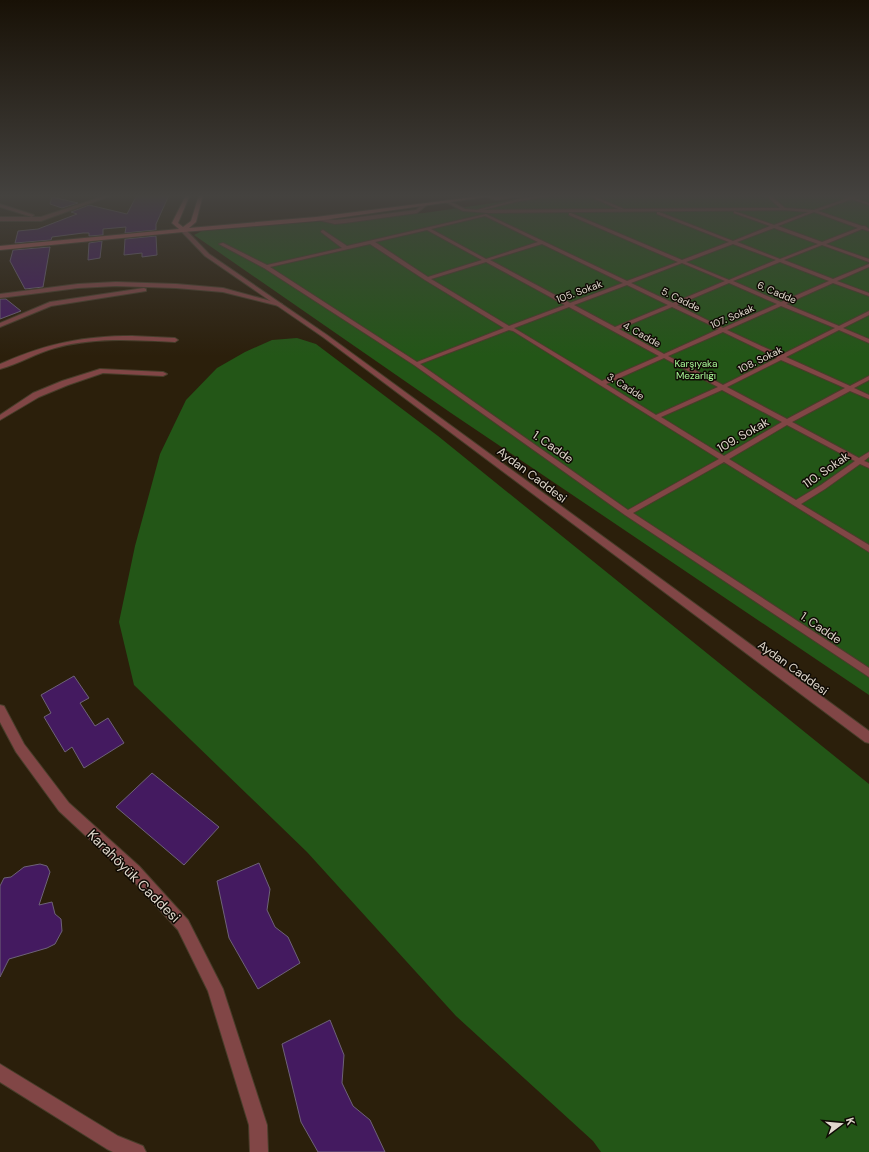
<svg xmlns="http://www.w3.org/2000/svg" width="869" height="1152" font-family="'DM Sans',sans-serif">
<rect width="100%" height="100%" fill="#2b1f0b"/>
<g fill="#235617">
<polygon points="549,195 869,195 869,695 451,413 194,235 202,231 424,213"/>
<polygon points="297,338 316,344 438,436 869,784 869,1152 601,1152 593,1141 456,1016 307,852 134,685 119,622 135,546 160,454 186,400 217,368 245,352 272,340"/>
</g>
<g fill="#441a60" stroke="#6e6278">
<polygon points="137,195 169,195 156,224 156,230 125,233 126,227 103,229 103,235 89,236 89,233 83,233 52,237 51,240 15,243 18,231 38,229 77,214 71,212 89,205 127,214"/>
<polygon points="52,197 78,203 62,208 50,204"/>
<polygon points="156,236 157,255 142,257 142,253 124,255 125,239"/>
<polygon points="102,241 100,258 88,260 89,243"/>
<polygon points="50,247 43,287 25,289 10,261 13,250"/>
<polygon points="0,299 6,299 21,311 0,319"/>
<polygon points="74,676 89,698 80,703 95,726 108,718 124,743 84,768 72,747 65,752 44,717 51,713 41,695"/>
<polygon points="152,773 219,827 184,865 116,807"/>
<polygon points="259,863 270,889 267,910 275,927 288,937 300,963 258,989 229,938 217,881"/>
<polygon points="40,864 47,866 50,872 39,905 52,902 55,914 61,919 62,931 55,944 47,948 9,959 0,977 0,886 4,878 11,877 24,867"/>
<polygon points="330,1020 344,1055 342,1083 353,1106 370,1120 385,1152 318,1152 301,1122 282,1044"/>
</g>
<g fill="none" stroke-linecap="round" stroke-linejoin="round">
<defs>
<path id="service" d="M548 195H556L519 201 483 210 618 209 587 195H591L624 209 780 208 766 195H770L785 208 814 210 848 198 840 195 852 197 863 195 855 198 869 203V205L852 199 818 211 862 226H865L869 229V231L862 229 826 244 869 259V262L822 245 784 260 833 279 869 264V267L837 281 869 293V296L833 283 786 304 839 326 869 311V315L843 328 869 339V343L839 330 786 357 850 386 869 376V380L854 388 869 395V399L850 391 792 422 859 458 869 452V457L864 461 869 463V468L860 464 825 489 801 504 869 545V552L724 462 633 513 869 668V677L625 515 414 365 264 268 219 244 223 243 267 265 342 248 321 232V231L323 230 347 246 486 214 627 281 678 262 569 215V213H571L682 260 729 242 657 214V212H659L733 241 770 226 734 213V211L774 225 808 212 784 210 489 213 463 211 446 202 449 201 465 209 477 210 519 199ZM814 212 858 228 822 242 778 226ZM485 216 538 242 486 259 431 229ZM774 228 818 244 780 259 737 242ZM427 230 482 260 428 277 375 242ZM370 244 425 280 504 328 417 362 270 267ZM542 244 623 283 570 303 490 260ZM733 244 776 260 729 280 686 262ZM486 262 565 305 509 326 431 279ZM780 262 829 281 781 302 733 281ZM682 263 725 281 673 303 631 283ZM729 283 777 304 723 328 677 305ZM627 285 668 305 615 327 574 305ZM781 306 835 328 781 355 727 330ZM569 307 659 356 602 381 514 328ZM672 307 719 329 664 354 619 329ZM509 330 513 331 719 459 628 510 420 364ZM723 332 777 358 723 385 668 356ZM664 358 718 387 656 415 606 384ZM781 360 845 388 787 419 727 387ZM722 390 782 422 724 456 661 417ZM787 425 855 461 821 485 796 500 729 459Z"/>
<g id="minor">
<polygon points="107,195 113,195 41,221 0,221 0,217 32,217 0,207 0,204 34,215 32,217 41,217"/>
<polygon points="116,282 176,284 223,288 282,304 279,306 223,292 176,288 116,286 78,288 0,298 0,294 78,284"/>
<polygon points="144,288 146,289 146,291 51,306 0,327 0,323 50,302"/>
<path d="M132 336 175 338 178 340 175 342C135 340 93 337 55 348 36 353 19 364 0 369V364L5 362C48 343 85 336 132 336Z"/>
<polygon points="100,369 163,372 167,374 163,376 103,373 68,385 39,397 0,420 0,415 33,393 62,381"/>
<polygon points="0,1064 118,1136 143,1146 146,1152 113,1152 107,1149 0,1082"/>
</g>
<g id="tertiary">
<polygon points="486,195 496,197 530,195 496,200 486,197"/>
<polygon points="423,204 427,205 417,213 345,223 335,224 313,219 316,217 335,220 345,219 416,210"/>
<polygon points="181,229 185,229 209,254 327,335 869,731 869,743 865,742 323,337 205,256 181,231"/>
<polygon points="0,705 4,706 24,744 69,803 139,866 188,920 223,989 267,1125 268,1152 250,1152 249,1125 208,991 178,930 129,876 59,811 16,752 0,722"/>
</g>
<polygon id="secondary" points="186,195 190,195 178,223 183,227 191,221 199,195 203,195 196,222 189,228 316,217 489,195 500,195 316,221 183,232 0,250 0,246 179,229 172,223"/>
</defs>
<use href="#service" stroke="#483d2a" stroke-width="2"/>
<use href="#minor" stroke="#483d2a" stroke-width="2"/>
<use href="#tertiary" stroke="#483d2a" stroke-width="2"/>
<use href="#secondary" stroke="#483d2a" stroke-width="2"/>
<use href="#service" fill="#814646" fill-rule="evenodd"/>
<use href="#minor" fill="#814646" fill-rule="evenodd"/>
<use href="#tertiary" fill="#814646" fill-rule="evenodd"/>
<use href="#secondary" fill="#b6585b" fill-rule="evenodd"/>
</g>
<linearGradient id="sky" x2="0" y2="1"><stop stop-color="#181106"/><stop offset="0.55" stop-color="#44423f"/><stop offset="1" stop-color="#44423f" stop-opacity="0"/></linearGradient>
<rect width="869" height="356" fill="url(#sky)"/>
<g text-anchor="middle" stroke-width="3" stroke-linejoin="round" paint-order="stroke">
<g font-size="10" fill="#e0d8cc" stroke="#0f0a04">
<text transform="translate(579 291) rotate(-20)" y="4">105. Sokak</text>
<text transform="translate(777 292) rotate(23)" y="4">6. Cadde</text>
<text transform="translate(681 299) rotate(26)" y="4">5. Cadde</text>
<text transform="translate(732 316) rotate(-23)" y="4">107. Sokak</text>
<text transform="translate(642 334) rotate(29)" y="4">4. Cadde</text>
<text transform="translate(760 359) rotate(-26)" y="4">108. Sokak</text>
<text transform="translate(626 386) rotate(32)" y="4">3. Cadde</text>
</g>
<g font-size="10" fill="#a7f796" stroke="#0f0a04">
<text x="696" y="367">Karşıyaka<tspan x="696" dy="12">Mezarlığı</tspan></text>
</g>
<g font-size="12" fill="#e0d8cc" stroke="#0f0a04">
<text transform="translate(743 435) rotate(-30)" y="4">109. Sokak</text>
<text transform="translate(553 447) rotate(35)" y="4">1. Cadde</text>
<text transform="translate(826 470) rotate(-35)" y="4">110. Sokak</text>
<text transform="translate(532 475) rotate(37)" y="4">Aydan Caddesi</text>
<text transform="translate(821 628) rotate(34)" y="4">1. Cadde</text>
<text transform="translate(793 668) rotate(36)" y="4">Aydan Caddesi</text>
</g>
<g font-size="14" fill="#e0d8cc" stroke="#0f0a04">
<text transform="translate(134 876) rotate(45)" y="5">Karahöyük Caddesi</text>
</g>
</g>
<g transform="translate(841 1124) rotate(74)" stroke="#0f0a04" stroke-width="3" paint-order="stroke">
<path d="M0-3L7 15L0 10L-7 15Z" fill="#e0d8cc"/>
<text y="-6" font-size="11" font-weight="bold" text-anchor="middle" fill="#e0d8cc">K</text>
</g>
</svg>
